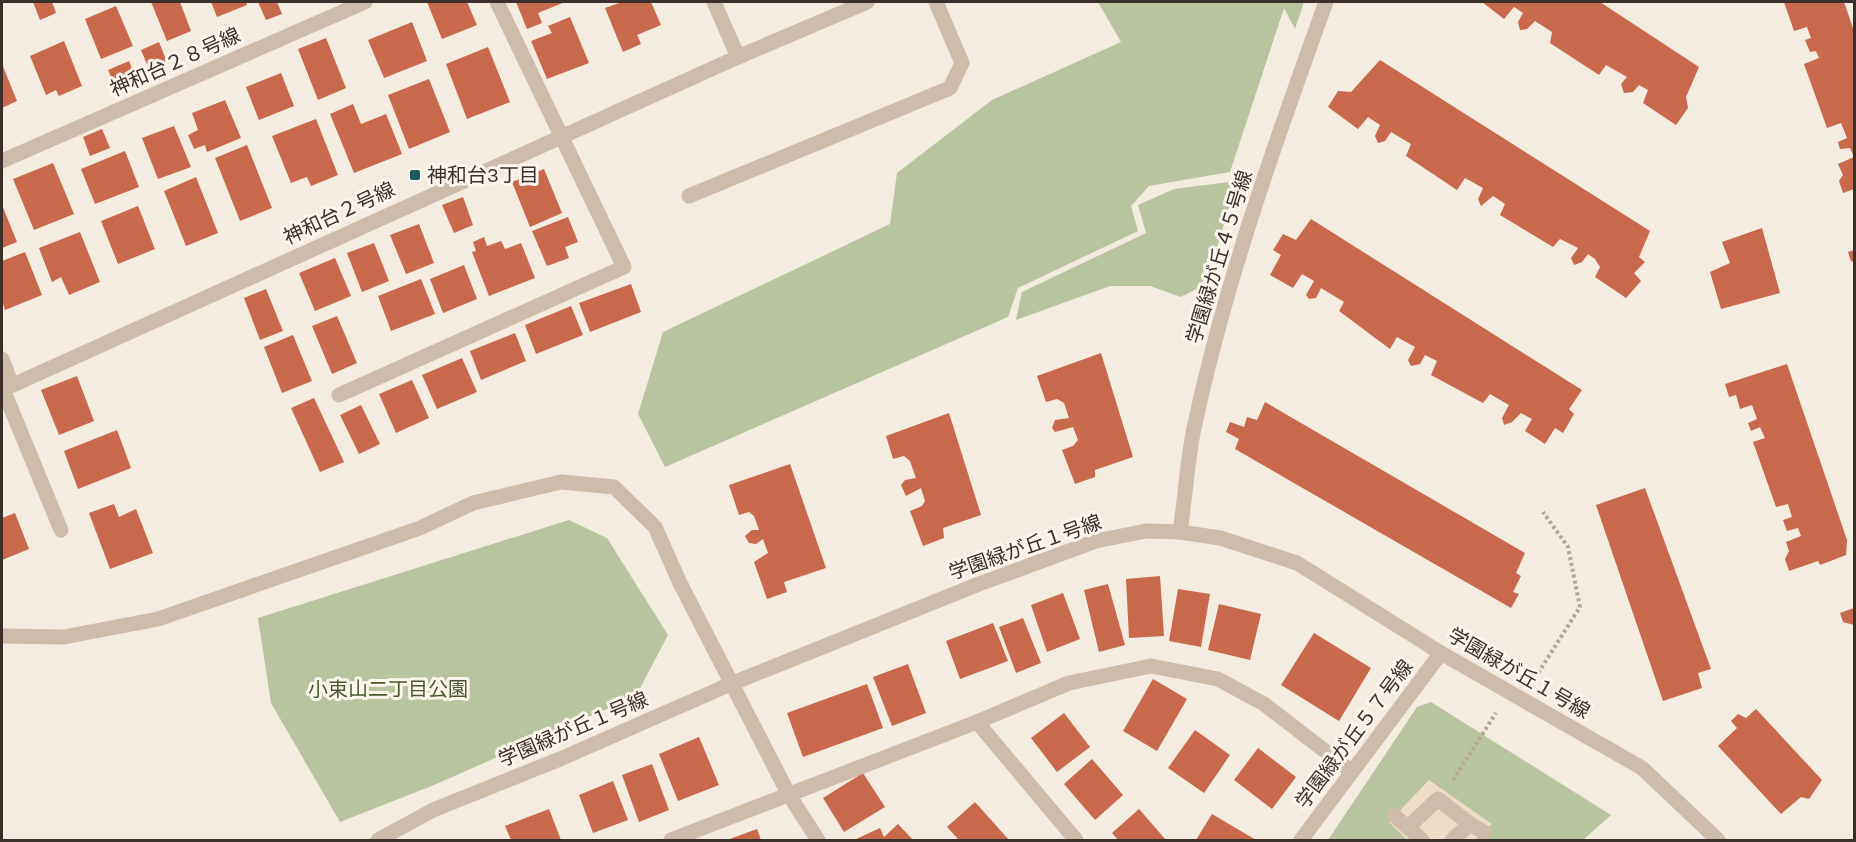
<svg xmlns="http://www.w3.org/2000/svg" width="1856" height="842" font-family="Karla,'Noto Sans JP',sans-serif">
<rect width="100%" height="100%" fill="#f4ebe1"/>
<g fill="#b8c4a0">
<polygon points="1098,2 1304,2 1295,29 1284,8 1230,172 1149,186 1131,206 1138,231 1018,288 1008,317 665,467 638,414 663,332 890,224 897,173 992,100 1121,42"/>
<polygon points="1237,181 1209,274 1196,289 1181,297 1150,286 1110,286 1016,320 1022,292 1146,233 1138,205 1174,189"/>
<polygon points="569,520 607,538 668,635 636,696 434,785 340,822 271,703 258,618"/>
<polygon points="1431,702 1611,815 1583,840 1328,840 1417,707"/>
</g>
<polygon fill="#ecdcc8" points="1429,780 1492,824 1475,840 1407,840 1389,822"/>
<g fill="#c8694b">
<polygon points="33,2 52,2 56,13 40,20"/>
<polygon points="151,2 180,2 191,31 167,41"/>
<polygon points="211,2 246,2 247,5 217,17"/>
<polygon points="258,2 277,2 282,14 266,20"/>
<polygon points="427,2 467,2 477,25 442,39"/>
<polygon points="516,2 565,2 538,13 542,23 527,29"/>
<polygon points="622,2 651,2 661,25 637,35 641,44 623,52 605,8"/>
<polygon points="1482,2 1600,2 1699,67 1686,97 1688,108 1676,125 1643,103 1648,90 1639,85 1633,92 1624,93 1621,84 1627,77 1606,65 1599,75 1550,43 1552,32 1535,21 1527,29 1520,30 1518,22 1523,13 1514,7 1504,19"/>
<polygon points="1784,2 1844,2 1854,31 1854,189 1843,193 1839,181 1843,175 1838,164 1854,157 1850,148 1840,149 1838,142 1847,138 1841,123 1827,128 1804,64 1819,58 1816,51 1810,52 1805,40 1811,38 1807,27 1794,31"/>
<polygon points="116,6 133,46 101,59 85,19"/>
<polygon points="570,17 589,63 547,79 531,41 552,33 548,26"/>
<polygon points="412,22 427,61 384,78 368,40"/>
<polygon points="326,38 346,88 318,100 298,49"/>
<polygon points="64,41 82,86 59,96 56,90 46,95 30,56"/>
<polygon points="159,42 167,62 149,69 141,50"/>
<polygon points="488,47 510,102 467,119 446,64"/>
<polygon points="1380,60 1650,231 1639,257 1645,262 1634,273 1641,281 1626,298 1595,277 1600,267 1595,259 1588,254 1582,262 1574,265 1571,258 1578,248 1560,239 1553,247 1500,215 1505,204 1493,196 1481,206 1478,199 1483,188 1465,178 1457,190 1406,156 1411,144 1391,132 1385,141 1378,143 1375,136 1380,125 1368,117 1358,129 1328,107 1338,91 1351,92"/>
<polygon points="129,61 136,78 115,86 108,70"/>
<polygon points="2,64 17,101 2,108"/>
<polygon points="281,73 294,106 259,120 246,87"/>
<polygon points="429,79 450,132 409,149 388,95"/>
<polygon points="225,100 241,138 207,152 205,145 194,149 188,135 198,130 192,113"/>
<polygon points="353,104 361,124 386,114 402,154 354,173 330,114"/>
<polygon points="316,119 338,175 311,186 307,177 291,183 272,136"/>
<polygon points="174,126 191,167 158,179 142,138"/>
<polygon points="102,129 110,148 90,156 83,137"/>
<polygon points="247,145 272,208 240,221 215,158"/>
<polygon points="125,151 139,187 95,204 81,169"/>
<polygon points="53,163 74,214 34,230 13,179"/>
<polygon points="544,169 562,213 530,227 512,182"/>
<polygon points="196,177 218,233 186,246 164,191"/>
<polygon points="463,197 473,225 454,233 442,205"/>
<polygon points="2,205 17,242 2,248"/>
<polygon points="138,206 155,249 118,264 101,221"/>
<polygon points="568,217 578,242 565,247 569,258 547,266 532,231"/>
<polygon points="1311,219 1582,390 1569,409 1574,414 1563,433 1555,428 1545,444 1525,431 1532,419 1521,413 1512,422 1504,425 1502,418 1509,405 1490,394 1483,403 1431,375 1437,361 1425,355 1420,364 1411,366 1408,360 1415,347 1397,337 1390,349 1339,311 1344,302 1321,288 1316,298 1309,299 1306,295 1314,281 1302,274 1293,288 1270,275 1281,255 1273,250 1283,234 1296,240"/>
<polygon points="419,224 434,263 406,274 390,235"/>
<polygon points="1762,228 1780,293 1721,309 1710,272 1730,263 1722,242"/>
<polygon points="80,232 100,282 69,295 61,277 52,282 39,248"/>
<polygon points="484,237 487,246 501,241 505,249 521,243 535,278 489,296 472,252 476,251 473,242"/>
<polygon points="374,243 389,281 362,292 347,253"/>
<polygon points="1854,250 1854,262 1851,261 1848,252"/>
<polygon points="25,252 42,295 5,310 2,300 2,261"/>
<polygon points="335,258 351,296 315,311 299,273"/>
<polygon points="464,265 477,299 443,313 430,279"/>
<polygon points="421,279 435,314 391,331 378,296"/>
<polygon points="631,284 641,312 590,332 579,303"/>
<polygon points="266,289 283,331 260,340 244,298"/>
<polygon points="571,306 583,335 536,354 525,325"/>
<polygon points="337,316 357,363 332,374 312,326"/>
<polygon points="515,333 526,361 481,380 470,351"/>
<polygon points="293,335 312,381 282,393 264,347"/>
<polygon points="1101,353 1133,457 1095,470 1095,477 1075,484 1062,450 1073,446 1078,440 1073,427 1055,432 1052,428 1055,420 1069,418 1064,403 1057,399 1046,402 1037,376"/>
<polygon points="462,358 477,392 437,409 422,375"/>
<polygon points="1787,364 1847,540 1846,555 1820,565 1818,561 1789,571 1785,559 1789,551 1786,542 1801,536 1798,528 1787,531 1783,520 1792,517 1788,504 1776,507 1753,442 1765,438 1760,427 1751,431 1748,423 1757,419 1752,405 1740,409 1736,395 1729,397 1725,384"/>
<polygon points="77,376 94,421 59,435 41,390"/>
<polygon points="412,380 429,418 396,433 379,394"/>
<polygon points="314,398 344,462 320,472 291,408"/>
<polygon points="1265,402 1525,553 1516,573 1521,576 1513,592 1519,594 1511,608 1235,449 1239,439 1226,432 1230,422 1244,427 1247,417 1257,420"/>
<polygon points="361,405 380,444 359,454 340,415"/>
<polygon points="949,413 981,515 943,528 944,538 923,546 910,511 922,506 925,501 921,488 906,496 901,485 905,480 916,478 910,461 904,456 893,459 886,436"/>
<polygon points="117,430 131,468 78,489 64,451"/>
<polygon points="790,464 826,568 784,582 787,592 767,599 754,562 768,553 763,539 756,544 749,543 745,536 752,530 759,530 754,516 749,512 739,515 729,485"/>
<polygon points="1645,488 1711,669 1698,673 1702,688 1663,701 1596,505"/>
<polygon points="114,504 119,517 136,509 153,553 110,569 89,513"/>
<polygon points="15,513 29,549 2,560 2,518"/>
<polygon points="1160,576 1164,636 1129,638 1126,579"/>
<polygon points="1108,584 1125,645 1099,652 1084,590"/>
<polygon points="1178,589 1210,594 1201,647 1169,641"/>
<polygon points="1063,593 1080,639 1047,652 1031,605"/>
<polygon points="1219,604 1261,614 1250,660 1208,650"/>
<polygon points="1854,608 1854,625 1843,622 1840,613"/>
<polygon points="1023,618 1041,663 1016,673 999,627"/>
<polygon points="993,623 1008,661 960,679 946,641"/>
<polygon points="1314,633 1371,668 1339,721 1281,685"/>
<polygon points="908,664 926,713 892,726 873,677"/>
<polygon points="1153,679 1187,699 1157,751 1123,731"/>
<polygon points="867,684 883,728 803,757 787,713"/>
<polygon points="1756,709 1822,780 1809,799 1801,797 1781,814 1718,746 1737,728 1731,721 1738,714 1746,718"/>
<polygon points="1064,713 1090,747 1057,772 1031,738"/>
<polygon points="1195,730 1230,755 1204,793 1168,768"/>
<polygon points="699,737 719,785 678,801 659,754"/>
<polygon points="1258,748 1296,777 1272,809 1234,780"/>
<polygon points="1092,759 1123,795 1095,820 1064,784"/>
<polygon points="652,764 669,810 639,822 622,775"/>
<polygon points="863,773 885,807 844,832 823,798"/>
<polygon points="613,781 628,820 593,833 579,795"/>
<polygon points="975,802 1009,840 959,840 947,827"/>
<polygon points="549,809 561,840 511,840 505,826"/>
<polygon points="1139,809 1166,840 1118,840 1112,833"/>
<polygon points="1212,814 1256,840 1196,840"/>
<polygon points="898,824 913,840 854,840 880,828 884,837"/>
<polygon points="757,829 761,840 727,840"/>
</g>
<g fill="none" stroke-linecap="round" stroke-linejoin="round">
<g stroke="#b9a596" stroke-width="4" stroke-dasharray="3 3" stroke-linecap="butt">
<polyline points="1535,678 1580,607 1568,547 1543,512"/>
<polyline points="1453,780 1496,713"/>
</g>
<g stroke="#cdbbac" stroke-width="15">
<polyline points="738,57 867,2"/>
<polyline points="2,161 365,2"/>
<polyline points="689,196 950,88 962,63 936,2"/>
<polyline points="2,359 12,385"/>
<polyline points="3,389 61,530"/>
<polyline points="2,390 738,57 714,2"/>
<polyline points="339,395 624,267 497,2"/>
<path d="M1180 532C1185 499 1187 465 1193 433 1224 285 1275 143 1326 2"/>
<polyline points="2,636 64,637 158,619 420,528 473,503 561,482 614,487 655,527 680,583 789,795 818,840"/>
<polyline points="1395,816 1422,840"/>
<polyline points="1470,824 1484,832"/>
<polyline points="1408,827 1438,799 1470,824 1452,840"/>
<polyline points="378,840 433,810 560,759 733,683 979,584 1096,541 1146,531 1180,532 1220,538 1297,563 1441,653 1642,768 1718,840"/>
<polyline points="671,840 977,722"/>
<polyline points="1076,840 977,722 1069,683 1151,666 1218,679 1264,704 1351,771"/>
<polyline points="1301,840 1441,653"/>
</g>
</g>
<rect fill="#1f5a5e" stroke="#fbf5ee" stroke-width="2" x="409" y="169" width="12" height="12" rx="3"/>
<g text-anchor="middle" stroke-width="6" stroke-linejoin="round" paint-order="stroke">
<g font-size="20" fill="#3b302b" stroke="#fbf5ee">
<text transform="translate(175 62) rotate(-24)" y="7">神和台２８号線</text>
<text transform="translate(339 213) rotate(-25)" y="7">神和台２号線</text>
<text transform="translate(1219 257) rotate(-73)" y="7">学園緑が丘４５号線</text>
<text transform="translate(1025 547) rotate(-19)" y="7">学園緑が丘１号線</text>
<text transform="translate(1519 673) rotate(30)" y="7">学園緑が丘１号線</text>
<text transform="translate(573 729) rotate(-23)" y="7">学園緑が丘１号線</text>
<text transform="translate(1354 734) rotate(-53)" y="7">学園緑が丘５７号線</text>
</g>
<g font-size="20" fill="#3b302b" stroke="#fbf5ee" text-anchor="start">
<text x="427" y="182">神和台3丁目</text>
</g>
<g font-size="20" fill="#4a5a2e" stroke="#fbf5ee">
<text x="388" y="696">小束山二丁目公園</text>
</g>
</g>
<rect width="1856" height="842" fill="none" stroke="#3b302b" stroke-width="6"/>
</svg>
